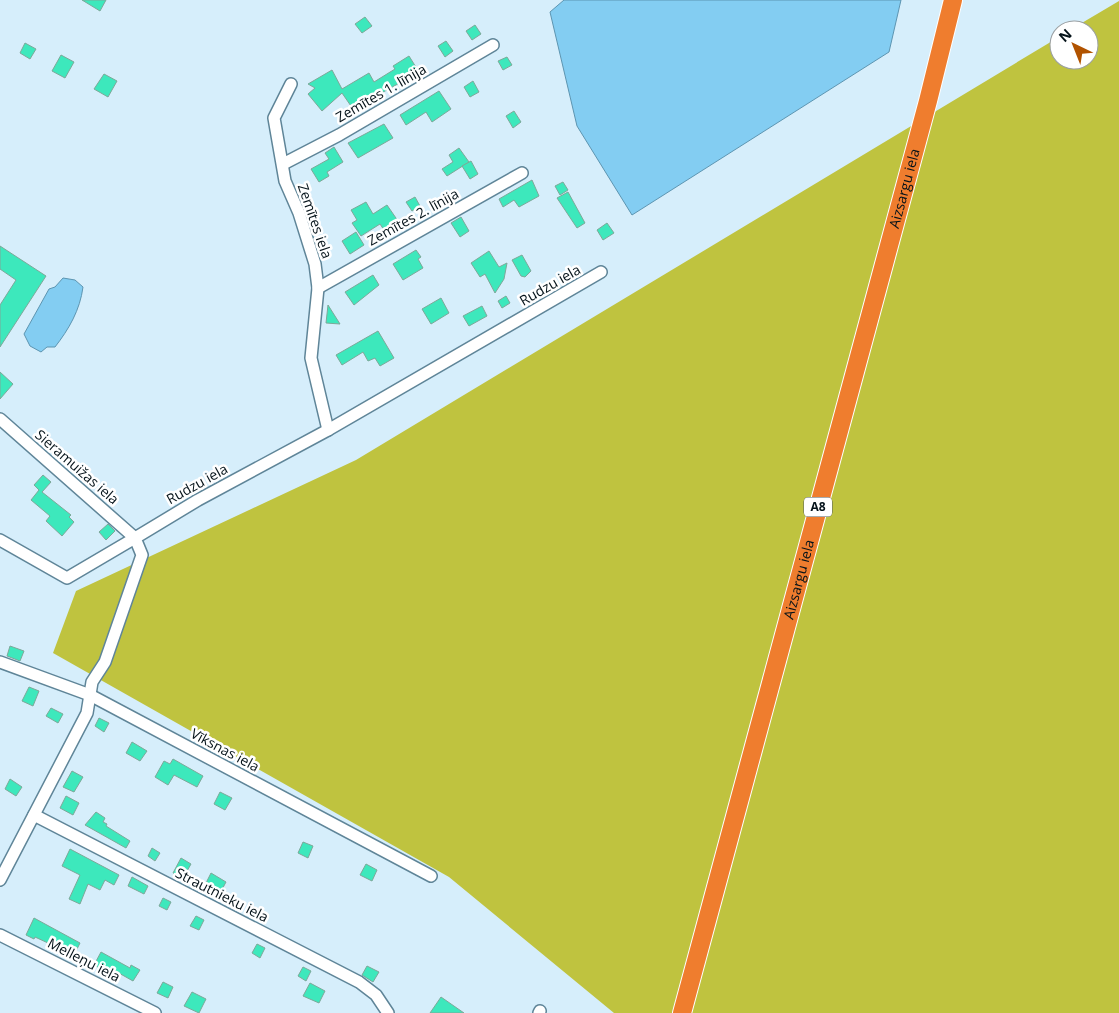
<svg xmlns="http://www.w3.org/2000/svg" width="1119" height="1013" font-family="'Open Sans',sans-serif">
<rect width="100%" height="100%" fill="#d6eefb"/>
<polygon fill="#bfc33f" points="1119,1 1119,1013 614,1013 449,877 53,653 76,591 356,460 1059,37 1059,60 1089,60 1089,30 1070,30"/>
<g fill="#83cdf2" stroke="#5d95b1">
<polygon points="564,0 901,0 889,52 632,215 577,126 550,12"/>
<path d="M63 278 75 280 83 287C80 310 69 329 55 347H47L41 352 30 346 24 334 49 289 55 287Z"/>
</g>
<g fill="#3de8bc" stroke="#7da899">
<polygon points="82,0 106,0 100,11"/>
<polygon points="365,17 372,26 362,33 355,24"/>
<polygon points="475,25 481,34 472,40 466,31"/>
<polygon points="446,41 453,51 445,57 438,46"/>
<polygon points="25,43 36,49 30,59 20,53"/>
<polygon points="61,55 74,62 65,78 52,71"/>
<polygon points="409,56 419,72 353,109 342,93 322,111 308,94 315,88 308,84 332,70 342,89 369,73 374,82 395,69 393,66"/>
<polygon points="507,57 512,65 503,70 498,61"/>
<polygon points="104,74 117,81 108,97 94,89"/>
<polygon points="473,81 479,92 470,97 464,87"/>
<polygon points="439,91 451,109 432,122 426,112 406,125 400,115"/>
<polygon points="514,111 521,122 513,128 506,116"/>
<polygon points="384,124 393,138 358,158 348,143"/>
<polygon points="334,147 343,162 327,172 329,176 319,182 311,169 329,159 325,153"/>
<polygon points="459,148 469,162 447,176 442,169 453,162 449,155"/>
<polygon points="471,161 478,174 470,179 462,166"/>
<polygon points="532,180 539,196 519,207 514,200 503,207 499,199"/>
<polygon points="563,182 568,190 560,195 555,186"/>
<polygon points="568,192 585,223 577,228 557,198"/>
<polygon points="415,197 420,206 412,211 406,202"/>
<polygon points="366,202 373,214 387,205 398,221 384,230 380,224 361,236 352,223 357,220 351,210"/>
<polygon points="461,217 469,231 460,237 451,223"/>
<polygon points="607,223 614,233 603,240 597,230"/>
<polygon points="356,232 364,245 350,254 342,241"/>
<polygon points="0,246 46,276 0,347 0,305 16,280 0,269"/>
<polygon points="416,250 421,257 418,259 423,268 403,280 393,264"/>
<polygon points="489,251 499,267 507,263 504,279 495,293 485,274 480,277 471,263"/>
<polygon points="522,255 531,271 525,277 521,276 512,260"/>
<polygon points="373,275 379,285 354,305 345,292"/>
<polygon points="506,296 510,303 502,308 498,301"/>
<polygon points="441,298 449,313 431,324 422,309"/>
<polygon points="328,305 340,324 326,323"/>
<polygon points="482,306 487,316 469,326 463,316"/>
<polygon points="378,331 394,358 380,366 375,358 368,361 363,352 342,365 336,355"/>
<polygon points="0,372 13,384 0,399"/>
<polygon points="43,475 51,482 42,492 71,515 69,517 74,522 62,536 46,521 50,516 31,500 39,490 34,485"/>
<polygon points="108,524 115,531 106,540 99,532"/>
<polygon points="10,646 24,651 20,661 7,656"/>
<polygon points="29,687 39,691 33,706 22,701"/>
<polygon points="51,708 63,714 58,723 46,716"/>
<polygon points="99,718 109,723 104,732 95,726"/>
<polygon points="132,742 147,751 140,761 126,753"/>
<polygon points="173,759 203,776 197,787 174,775 168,785 155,777 164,761 170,764"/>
<polygon points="72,771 83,777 74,792 63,787"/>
<polygon points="10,779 22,787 16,796 5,789"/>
<polygon points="220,792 232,798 225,810 214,804"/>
<polygon points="66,796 79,803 73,815 60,808"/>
<polygon points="96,812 105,818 103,822 107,824 106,826 130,841 126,848 85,825"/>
<polygon points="303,842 313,846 308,858 298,853"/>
<polygon points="152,848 160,853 155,861 148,856"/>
<polygon points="70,849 119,875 114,885 105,880 100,890 88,884 80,904 69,899 80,875 62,866"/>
<polygon points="181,858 191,864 183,878 173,873"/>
<polygon points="366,864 377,870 372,881 360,875"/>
<polygon points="211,873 226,882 219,895 204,887"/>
<polygon points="132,877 148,886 144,894 128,886"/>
<polygon points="163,898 171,902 167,910 159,906"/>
<polygon points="196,916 204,920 199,930 190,926"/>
<polygon points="34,918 80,943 74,955 35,937 34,939 26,935"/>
<polygon points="257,944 265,948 260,958 252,953"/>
<polygon points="101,952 130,968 131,965 140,970 133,981 110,968 108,973 94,965"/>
<polygon points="367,966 379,972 373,982 362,975"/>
<polygon points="303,967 311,971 306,981 298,976"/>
<polygon points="163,982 173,987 168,998 157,993"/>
<polygon points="310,983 325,991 319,1003 303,996"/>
<polygon points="192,992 206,999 199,1013 184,1006"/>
<polygon points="441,997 464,1013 430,1013"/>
</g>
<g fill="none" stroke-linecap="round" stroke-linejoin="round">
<defs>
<g id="minor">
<polyline points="291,84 274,118 285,181 299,213 315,264 318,288 311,358 328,430"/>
<polyline points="283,164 339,135 493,45"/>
<polyline points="318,288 522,173"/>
<polyline points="0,419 135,538 67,578 0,540"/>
<polyline points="0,662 90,695 431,876"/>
<polyline points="34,815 359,982 376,995 388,1013"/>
<polyline points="0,880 87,713 92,682 105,662 142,555 135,538 198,500 328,430 601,272"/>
<polyline points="0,935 155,1013"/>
<polyline points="539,1013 540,1011"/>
</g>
<g id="highway">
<path id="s1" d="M682 1013 928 101 953 0"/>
</g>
</defs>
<use href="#minor" stroke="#5f8598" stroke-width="14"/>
<use href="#highway" stroke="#fff" stroke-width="20"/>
<use href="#minor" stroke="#fff" stroke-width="11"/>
<use href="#highway" stroke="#ef7d2e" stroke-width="18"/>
</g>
<g text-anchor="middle" stroke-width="5" stroke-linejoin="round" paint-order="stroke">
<rect fill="#fff" stroke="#4f595e" stroke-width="1" x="804" y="497.5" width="28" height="19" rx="4"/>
<g font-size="12" font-weight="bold" fill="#041219">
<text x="818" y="511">A8</text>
</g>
<g font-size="14" fill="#041219" stroke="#fff">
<text transform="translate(381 93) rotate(-30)" y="5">Zemītes 1. līnija</text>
<text dy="5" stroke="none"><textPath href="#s1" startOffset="854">Aizsargu iela</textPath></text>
<text transform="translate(413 217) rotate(-29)" y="5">Zemītes 2. līnija</text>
<text transform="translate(315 221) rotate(71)" y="5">Zemītes iela</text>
<text transform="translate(550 285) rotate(-30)" y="5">Rudzu iela</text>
<text transform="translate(77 467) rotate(41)" y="5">Sieramuižas iela</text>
<text transform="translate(197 484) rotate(-29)" y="5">Rudzu iela</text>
<text dy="5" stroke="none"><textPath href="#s1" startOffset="449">Aizsargu iela</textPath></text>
<text transform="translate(225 750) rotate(28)" y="5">Vīksnas iela</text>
<text transform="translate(222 895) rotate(27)" y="5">Strautnieku iela</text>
<text transform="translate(84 960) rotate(27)" y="5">Melleņu iela</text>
</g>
</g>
<g transform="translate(1074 45) rotate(317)"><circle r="24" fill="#ffffff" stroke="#9ba0a3"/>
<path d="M0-4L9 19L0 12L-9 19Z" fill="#b15300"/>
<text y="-8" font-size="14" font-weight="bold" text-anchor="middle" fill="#041219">N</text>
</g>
</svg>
